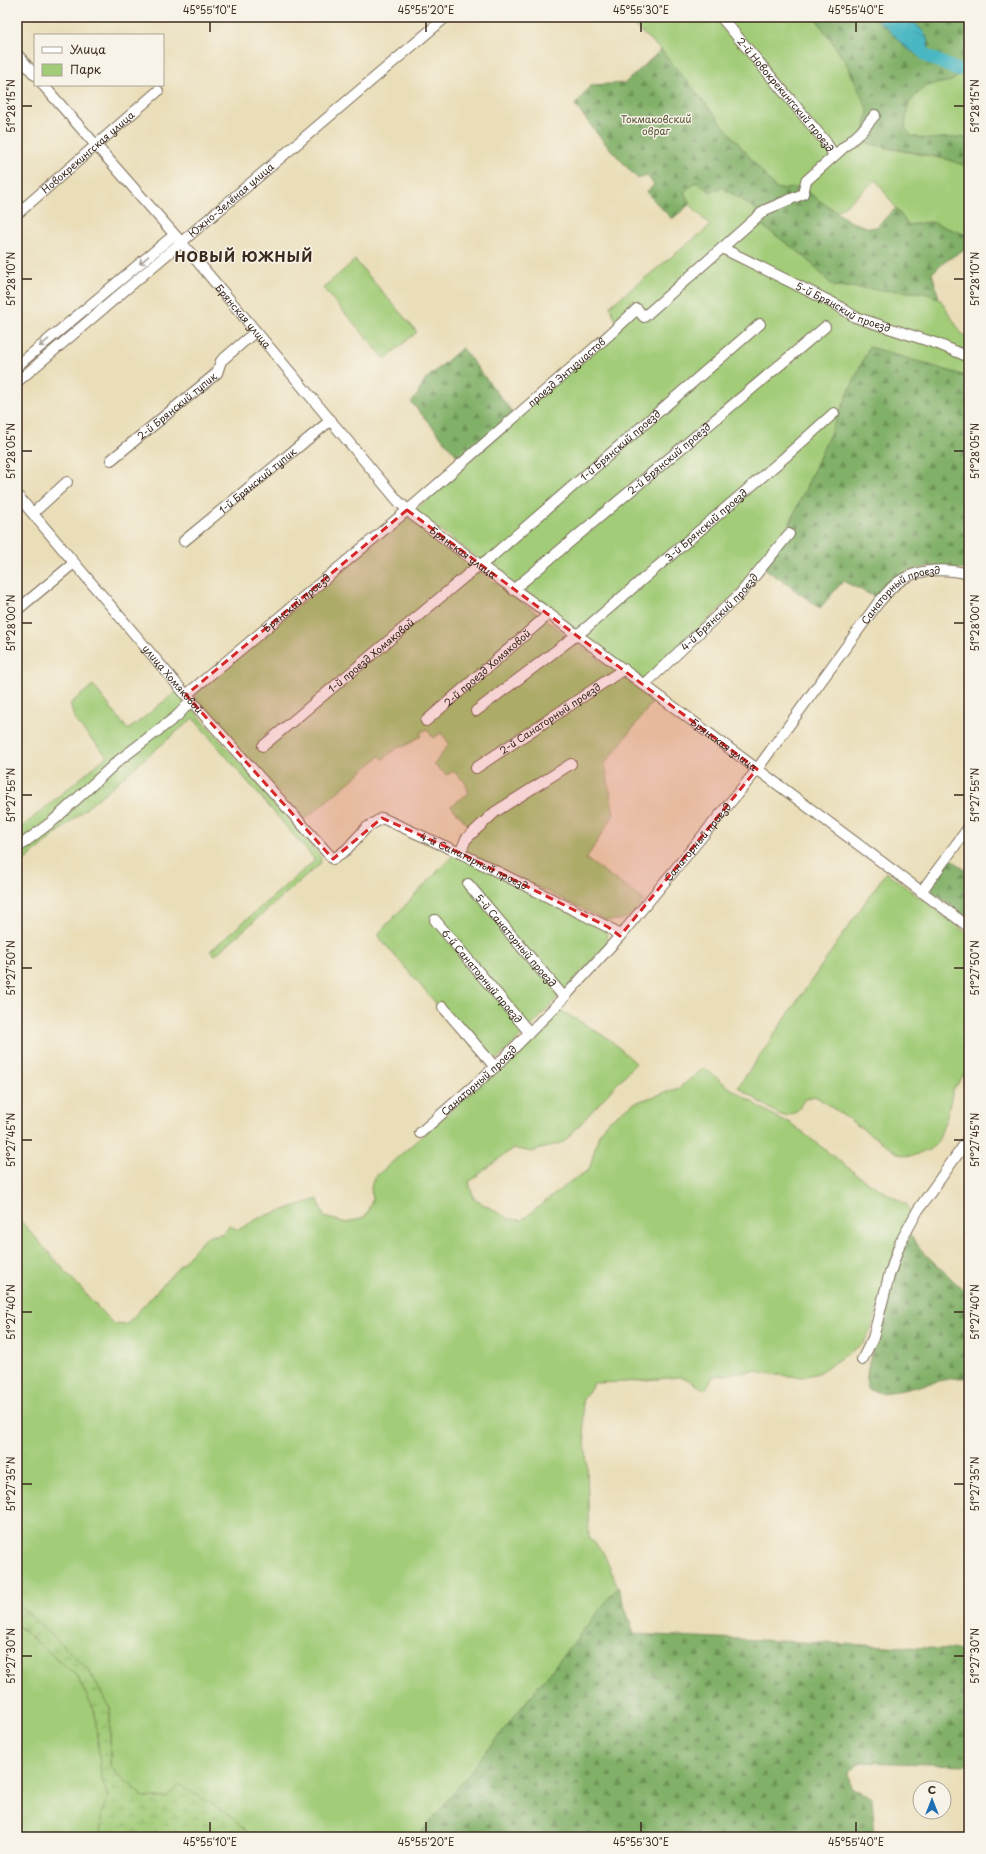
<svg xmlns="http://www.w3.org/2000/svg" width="986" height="1854" font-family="'Playpen Sans',sans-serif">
<defs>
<pattern id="forest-firs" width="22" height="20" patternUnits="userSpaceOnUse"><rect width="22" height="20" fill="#81b068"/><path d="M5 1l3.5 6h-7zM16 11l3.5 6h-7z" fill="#6b8f55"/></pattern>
<pattern id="wetland-marsh" width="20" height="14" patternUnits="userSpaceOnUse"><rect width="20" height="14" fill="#a2cc78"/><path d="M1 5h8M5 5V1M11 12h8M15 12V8" fill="none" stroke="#8caf67"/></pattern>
<pattern id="water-waves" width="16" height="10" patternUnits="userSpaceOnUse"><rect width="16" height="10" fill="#49b7c3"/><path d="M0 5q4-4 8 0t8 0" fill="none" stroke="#3e959e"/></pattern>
</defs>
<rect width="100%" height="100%" fill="#f7f3e8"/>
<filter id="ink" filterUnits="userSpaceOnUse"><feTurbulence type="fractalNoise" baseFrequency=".025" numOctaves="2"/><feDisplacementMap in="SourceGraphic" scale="8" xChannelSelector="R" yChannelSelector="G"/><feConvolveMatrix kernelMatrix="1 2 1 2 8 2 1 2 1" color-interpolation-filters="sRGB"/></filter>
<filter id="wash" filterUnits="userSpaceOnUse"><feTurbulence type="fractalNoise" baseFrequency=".012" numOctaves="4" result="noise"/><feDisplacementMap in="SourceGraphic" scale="16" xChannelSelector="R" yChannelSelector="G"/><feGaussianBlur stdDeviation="0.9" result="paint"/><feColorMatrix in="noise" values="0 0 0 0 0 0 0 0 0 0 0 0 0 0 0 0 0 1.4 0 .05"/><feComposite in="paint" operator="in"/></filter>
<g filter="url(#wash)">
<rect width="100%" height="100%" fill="#eadeb9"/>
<g fill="#a2cc78" stroke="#6e7b4b">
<polygon points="625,17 815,17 847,64 886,148 946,159 969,167 969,236 931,222 908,225 876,180 837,212 802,189 776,189 661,50"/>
<polygon points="969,69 969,139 961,137 927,139 910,136 905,127 908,105 915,96 926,86 951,81"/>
<polygon points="696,182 711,192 722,187 756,209 760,224 804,256 833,286 924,293 939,298 962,334 969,337 969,377 869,347 787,530 736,593 645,681 417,513 417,509 617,324 610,306 710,226 690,204 684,192"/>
<polygon points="355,260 417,332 385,359 323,288"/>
<path d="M407 517 654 700 605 764 614 814 586 859 644 900C631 918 627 921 605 920L458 848 475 833 451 806 469 793 465 782 453 771 447 775 434 765 449 743 441 733 433 738 427 729 420 733 421 736 403 747 401 745 383 759 380 756 304 820 194 699 197 691 403 519Z"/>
<polygon points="93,685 128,730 177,691 319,854 321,859 320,864 215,955 210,951 315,860 193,718 17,867 17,831 107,756 75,721 70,704"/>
<polygon points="454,854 606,931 608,943 530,1028 493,1063 483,1058 377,935"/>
<polygon points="886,872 969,935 969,1068 953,1090 947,1116 938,1141 929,1150 919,1154 909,1156 899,1154 818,1098 814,1096 804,1100 796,1112 785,1116 778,1114 738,1087"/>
<polygon points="562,1011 609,1039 636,1063 564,1142 531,1152 513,1148 469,1182 474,1199 509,1219 522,1220 571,1181 589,1170 599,1134 610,1120 634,1103 679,1088 704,1068 730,1088 781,1120 789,1122 864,1180 907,1205 910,1212 908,1221 871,1329 864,1343 818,1373 803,1377 777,1375 757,1371 714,1376 705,1390 685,1378 678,1377 626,1382 594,1383 582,1401 587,1466 589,1537 603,1552 618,1587 418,1837 259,1837 249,1834 230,1815 166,1798 145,1798 110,1767 110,1708 88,1669 17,1603 17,1217 102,1312 114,1324 126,1325 206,1237 224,1233 229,1225 238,1230 261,1217 318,1199 324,1217 347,1223 366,1216 372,1200 371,1187 374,1178 495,1072 554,1013"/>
<polygon points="17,1625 77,1676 95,1712 101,1775 108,1798 102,1811 100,1837 17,1837"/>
</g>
<g fill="url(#forest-firs)" stroke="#5e6d43">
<polygon points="815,17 969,17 969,69 951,81 926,86 915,96 908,105 905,127 911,136 927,139 961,137 969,139 969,167 946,159 862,142 868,111 847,64"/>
<polygon points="661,50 776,189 802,188 849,221 869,228 876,227 896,208 908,225 931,222 969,236 969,246 943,263 932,273 939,298 924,293 833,286 804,256 760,224 756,209 722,187 712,192 696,182 684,192 690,204 672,219 646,192 654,185 647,175 638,179 603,141 575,105 591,85 625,83"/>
<polygon points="869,347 969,377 969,570 931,566 908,571 877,598 843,581 820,608 760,565 787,530"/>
<polygon points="462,348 513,413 460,459 411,402 416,397 426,379"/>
<path d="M950 858 969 873V919L933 892C928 880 942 868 950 858Z"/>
<path d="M910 1235 923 1252 969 1295V1378C939 1374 889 1403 867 1388 865 1366 875 1344 881 1322 889 1293 897 1263 910 1235Z"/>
<polygon points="618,1587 634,1634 969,1650 969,1765 861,1762 848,1773 851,1788 872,1798 875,1837 418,1837"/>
</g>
<polygon fill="url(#wetland-marsh)" stroke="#6e7b4b" points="17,1603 88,1669 110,1708 110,1767 145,1798 166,1798 180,1785 230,1815 249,1834 259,1837 100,1837 102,1811 108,1798 101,1775 95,1712 77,1676 17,1625"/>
<path fill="url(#water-waves)" stroke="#427070" d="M874 17H907C921 29 933 36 927 56L923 58 906 48 886 27Z"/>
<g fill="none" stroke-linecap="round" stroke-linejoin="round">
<polyline stroke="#49b7c3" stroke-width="13" points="891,17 927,56 957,70"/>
</g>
</g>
<g filter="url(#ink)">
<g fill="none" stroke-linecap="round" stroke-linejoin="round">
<defs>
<g id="minor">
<path id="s1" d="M721 17 825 141 834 155"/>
<polyline points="17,54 35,75"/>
<path id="s2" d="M43 85 182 243 398 501 414 516 480 565 549 614 969 927"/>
<path id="s3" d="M17 214 158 91"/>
<path id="s4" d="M722 248 837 305 855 317 938 344 969 357"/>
<polyline points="17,366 174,235"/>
<path id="s5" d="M17 382 446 17"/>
<path id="s6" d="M111 460 217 373 221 361 255 332"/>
<path id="s7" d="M17 495 186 695 333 859 346 850 366 828 382 818 460 853 608 927 620 936"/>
<polyline points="33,513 67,482"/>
<path id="s8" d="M184 541 331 420"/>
<path id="s9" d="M513 590 825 327"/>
<polyline points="17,610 74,563"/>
<path id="s10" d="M644 685 740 594 789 534"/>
<path id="s11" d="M186 695 415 504 608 336 637 309 644 317 765 210 803 194 806 181 861 132 875 115"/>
<path id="s12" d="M476 711 586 628 784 458 834 413"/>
<path id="s13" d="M426 721 549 614"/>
<path id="s14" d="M263 746 473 570 490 558 760 324"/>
<path id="s15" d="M476 768 624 669"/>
<polyline points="17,848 54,820 118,761 177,716 192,700"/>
<polyline points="460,853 466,839 495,812 571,764"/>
<path id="s16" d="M468 884 564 997"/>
<polyline points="921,892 969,827"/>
<path id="s17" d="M435 920 529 1032"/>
<polyline points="443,1007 495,1067"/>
<path id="s18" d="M420 1133 495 1067 560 1002 620 936 752 776 878 603C884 597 890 588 897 583 916 568 946 568 969 574"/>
<polyline points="862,1360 873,1338 889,1276 900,1243 918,1210 969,1138"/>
</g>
</defs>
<use href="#minor" stroke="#786954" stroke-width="12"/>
<use href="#minor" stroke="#fff" stroke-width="10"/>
</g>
<defs><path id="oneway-shaft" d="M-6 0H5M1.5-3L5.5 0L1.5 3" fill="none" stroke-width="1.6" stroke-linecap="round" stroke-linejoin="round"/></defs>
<g stroke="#a79f9a">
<use href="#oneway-shaft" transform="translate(144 260) rotate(140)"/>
<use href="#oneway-shaft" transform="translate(44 343) rotate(140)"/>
</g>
</g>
<path fill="#d62828" fill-opacity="0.2" stroke="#d62828" stroke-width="3" stroke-dasharray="8 5" stroke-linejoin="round" d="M407 510 757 769 620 936 608 927 460 853 382 818 333 859 186 695Z"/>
<path fill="none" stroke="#3b2a1e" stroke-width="1.5" d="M210 22V32M426 22V32M641 22V32M856 22V32M22 106H32M954 106H964M22 279H32M954 279H964M22 451H32M954 451H964M22 623H32M954 623H964M22 795H32M954 795H964M22 968H32M954 968H964M22 1140H32M954 1140H964M22 1312H32M954 1312H964M22 1484H32M954 1484H964M22 1656H32M954 1656H964M210 1822V1832M426 1822V1832M641 1822V1832M856 1822V1832"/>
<g text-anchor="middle" stroke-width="3" stroke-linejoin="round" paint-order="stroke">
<g font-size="10" fill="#3b2a1e" stroke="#f7f3e8">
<text dy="4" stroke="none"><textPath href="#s1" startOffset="101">2-й Новокрекингский проезд</textPath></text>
<text dy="4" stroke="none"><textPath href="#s3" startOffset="94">Новокрекингская улица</textPath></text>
<text dy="4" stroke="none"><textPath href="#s5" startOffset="281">Южно-Зелёная улица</textPath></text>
<text dy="4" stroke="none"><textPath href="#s4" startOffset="135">5-й Брянский проезд</textPath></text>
<text dy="4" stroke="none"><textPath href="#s2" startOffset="306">Брянская улица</textPath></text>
<text dy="4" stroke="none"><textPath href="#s11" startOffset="499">проезд Энтузиастов</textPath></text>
<text dy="4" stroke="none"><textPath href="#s6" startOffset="85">2-й Брянский тупик</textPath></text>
<text dy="4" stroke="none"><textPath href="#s14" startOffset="467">1-й Брянский проезд</textPath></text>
<text dy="4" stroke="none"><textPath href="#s9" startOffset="204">2-й Брянский проезд</textPath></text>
<text dy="4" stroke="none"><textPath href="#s8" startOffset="95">1-й Брянский тупик</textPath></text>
<text dy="4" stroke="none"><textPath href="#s12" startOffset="296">3-й Брянский проезд</textPath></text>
<text dy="4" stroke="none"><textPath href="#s2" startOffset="630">Брянская улица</textPath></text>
<text dy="4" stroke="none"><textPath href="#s18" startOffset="727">Санаторный проезд</textPath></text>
<text dy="4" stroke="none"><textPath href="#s11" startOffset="144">Брянский проезд</textPath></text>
<text dy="4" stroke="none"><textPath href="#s10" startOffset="105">4-й Брянский проезд</textPath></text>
<text dy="4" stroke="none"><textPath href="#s14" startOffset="141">1-й проезд Хомяковой</textPath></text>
<text dy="4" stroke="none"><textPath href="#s13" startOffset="81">2-й проезд Хомяковой</textPath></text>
<text dy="4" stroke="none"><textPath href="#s7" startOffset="241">улица Хомяковой</textPath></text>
<text dy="4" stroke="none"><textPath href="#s15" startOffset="89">2-й Санаторный проезд</textPath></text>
<text dy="4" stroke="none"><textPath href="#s2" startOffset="954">Брянская улица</textPath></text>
<text dy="4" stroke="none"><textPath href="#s18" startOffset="403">Санаторный проезд</textPath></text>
<text dy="4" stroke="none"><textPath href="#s7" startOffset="648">4-й Санаторный проезд</textPath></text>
<text dy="4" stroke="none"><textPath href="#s16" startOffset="74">5-й Санаторный проезд</textPath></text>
<text dy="4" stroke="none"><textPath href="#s17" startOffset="73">6-й Санаторный проезд</textPath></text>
<text dy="4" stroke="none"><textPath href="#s18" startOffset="79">Санаторный проезд</textPath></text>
</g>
<g font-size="10" fill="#555234" stroke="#f7f3e8">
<text x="656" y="123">Токмаковский<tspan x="656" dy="12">овраг</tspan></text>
</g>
<g font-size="14" font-weight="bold" letter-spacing="1" fill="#3b2a1e" stroke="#f7f3e8">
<text x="244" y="262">НОВЫЙ ЮЖНЫЙ</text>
</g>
</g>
<rect width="986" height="1854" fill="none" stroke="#f7f3e8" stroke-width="44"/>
<rect x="34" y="34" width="130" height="52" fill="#f7f3e8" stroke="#aca397"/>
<rect x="42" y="47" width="20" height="6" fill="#ffffff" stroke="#aca397"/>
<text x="70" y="54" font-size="12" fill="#3b2a1e">Улица</text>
<rect x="42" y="64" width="20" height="12" fill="#a2cc78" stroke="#aca397"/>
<text x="70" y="74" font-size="12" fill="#3b2a1e">Парк</text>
<g transform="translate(932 1800)"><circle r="19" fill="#f7f3e8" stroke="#aca397"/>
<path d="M0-3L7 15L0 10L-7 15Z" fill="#1f6fb2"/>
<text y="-6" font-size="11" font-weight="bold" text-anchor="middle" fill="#3b2a1e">С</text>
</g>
<rect x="22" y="22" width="942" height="1810" fill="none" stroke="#3b2a1e" stroke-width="1.5"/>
<g font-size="10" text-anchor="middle" fill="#3b2a1e">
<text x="210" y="14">45°55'10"E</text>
<text x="426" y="14">45°55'20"E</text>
<text x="641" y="14">45°55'30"E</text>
<text x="856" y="14">45°55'40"E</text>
<text transform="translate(11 106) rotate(-90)" y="4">51°28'15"N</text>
<text transform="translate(975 106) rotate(-90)" y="4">51°28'15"N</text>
<text transform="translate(11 279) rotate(-90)" y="4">51°28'10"N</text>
<text transform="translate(975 279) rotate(-90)" y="4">51°28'10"N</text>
<text transform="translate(11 451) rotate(-90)" y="4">51°28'05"N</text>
<text transform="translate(975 451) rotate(-90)" y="4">51°28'05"N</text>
<text transform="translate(11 623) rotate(-90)" y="4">51°28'00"N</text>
<text transform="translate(975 623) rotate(-90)" y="4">51°28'00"N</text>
<text transform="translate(11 795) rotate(-90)" y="4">51°27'55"N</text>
<text transform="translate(975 795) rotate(-90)" y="4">51°27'55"N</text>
<text transform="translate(11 968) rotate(-90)" y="4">51°27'50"N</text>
<text transform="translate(975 968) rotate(-90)" y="4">51°27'50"N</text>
<text transform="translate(11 1140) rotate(-90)" y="4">51°27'45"N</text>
<text transform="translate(975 1140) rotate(-90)" y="4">51°27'45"N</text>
<text transform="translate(11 1312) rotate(-90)" y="4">51°27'40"N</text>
<text transform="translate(975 1312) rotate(-90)" y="4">51°27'40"N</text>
<text transform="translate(11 1484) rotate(-90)" y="4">51°27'35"N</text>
<text transform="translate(975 1484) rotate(-90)" y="4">51°27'35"N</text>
<text transform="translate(11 1656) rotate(-90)" y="4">51°27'30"N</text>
<text transform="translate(975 1656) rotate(-90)" y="4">51°27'30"N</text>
<text x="210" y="1846">45°55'10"E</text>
<text x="426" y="1846">45°55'20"E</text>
<text x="641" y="1846">45°55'30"E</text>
<text x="856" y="1846">45°55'40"E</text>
</g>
</svg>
